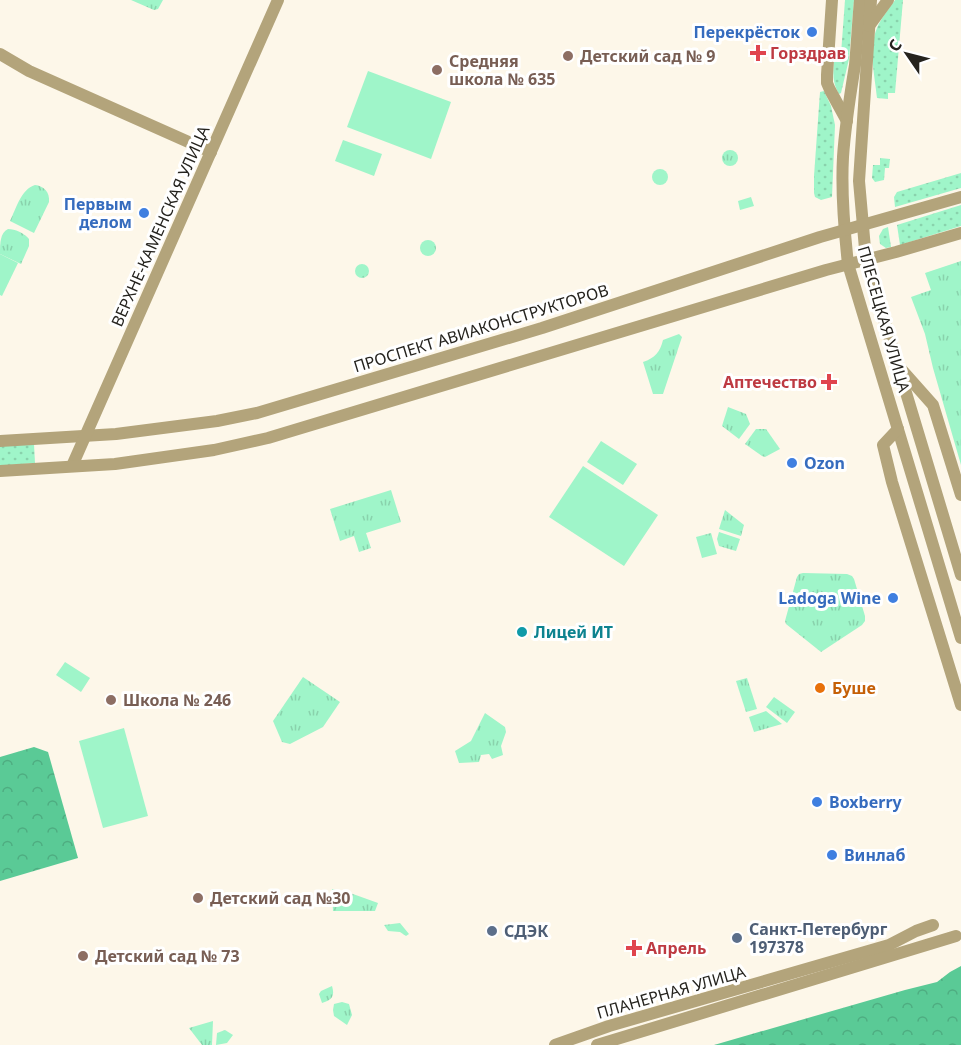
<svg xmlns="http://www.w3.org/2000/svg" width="961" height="1045" font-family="'Noto Sans',sans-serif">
<defs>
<pattern id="grass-dots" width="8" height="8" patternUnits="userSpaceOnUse" patternTransform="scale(1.5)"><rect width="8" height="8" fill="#9ff5c9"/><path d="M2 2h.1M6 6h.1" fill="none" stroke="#89d2ac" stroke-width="1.8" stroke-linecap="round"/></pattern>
<pattern id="forest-crowns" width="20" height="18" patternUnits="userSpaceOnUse" patternTransform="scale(1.5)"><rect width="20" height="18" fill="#5aca96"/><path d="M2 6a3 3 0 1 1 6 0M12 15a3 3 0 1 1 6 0" fill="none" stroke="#4ead81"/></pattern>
<pattern id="park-tufts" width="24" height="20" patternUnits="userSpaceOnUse" patternTransform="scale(1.5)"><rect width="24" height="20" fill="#9ff5c9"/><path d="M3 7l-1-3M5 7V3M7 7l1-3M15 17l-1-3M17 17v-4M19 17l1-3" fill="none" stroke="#89d2ac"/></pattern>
</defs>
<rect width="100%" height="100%" fill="#fdf7e9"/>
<g fill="url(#grass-dots)">
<path d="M845 0H854L849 59 841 93 839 94C832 82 833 73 834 60L841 54Z"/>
<path d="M895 0H903L895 93H888V99L877 98C875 76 868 49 877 28 881 18 889 9 895 0Z"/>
<polygon points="824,91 831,106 835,125 832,197 821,200 815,197 814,193 814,176 820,92"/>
<polygon points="880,158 890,159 889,168 885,168 884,180 875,182 872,178 873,165 880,165"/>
<polygon points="961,173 961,188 895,207 894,197 897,192"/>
<polygon points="961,205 961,226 900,245 897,225"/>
<polygon points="888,227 891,247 886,248 880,244 879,236 883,229"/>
<polygon points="34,444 35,463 0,466 0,446"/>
</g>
<g fill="url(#forest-crowns)">
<polygon points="34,747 48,752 78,858 0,881 0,757"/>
<polygon points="961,966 961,1045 714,1045 905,990 937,982 950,972"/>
</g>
<g fill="url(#park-tufts)">
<polygon points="131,0 163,0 158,9 154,10"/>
<circle cx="730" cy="158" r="8"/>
<circle cx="660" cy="177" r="8"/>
<path d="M35 185C44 186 50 192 49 202L34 233 10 221C16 209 21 189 35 185Z"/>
<path d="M8 229C15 229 24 233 29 239V246L21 264 0 254C0 243 0 233 8 229Z"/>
<circle cx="428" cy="248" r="8"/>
<polygon points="961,261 961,465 933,368 925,334 911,297 931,290 925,273"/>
<circle cx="362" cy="271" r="7"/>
<path d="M679 334 682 337 663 394H653L643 362C655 358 660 352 663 340Z"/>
<polygon points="728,407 746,414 750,424 739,439 722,426"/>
<polygon points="756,429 766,429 780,449 765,457 762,456 745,444"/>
<polygon points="391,490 401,522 366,533 371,548 359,552 354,536 340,541 330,509"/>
<polygon points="725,510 744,525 741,536 719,529"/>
<polygon points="719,532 740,539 736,551 719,546 717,539"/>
<polygon points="711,533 717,554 702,558 696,537"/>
<polygon points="803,573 847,574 852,576 854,579 865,616 865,621 862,625 821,652 786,624 785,621 797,577 799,574"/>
<polygon points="303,677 340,702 323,727 290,744 282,742 273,721"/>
<polygon points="747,678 757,709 746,712 736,681"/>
<polygon points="774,697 795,712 787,723 766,707"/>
<polygon points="766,711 782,724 754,732 749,717"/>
<polygon points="485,713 505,727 506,732 501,746 503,755 492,759 489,754 481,755 479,762 459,763 455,751 471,741"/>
<polygon points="332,889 353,894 378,903 375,911 333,911"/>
<polygon points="400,923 409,934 406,936 400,932 388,931 384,925"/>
<path d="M332 986C335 996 332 1000 322 1003L319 994 321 991Z"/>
<polygon points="342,1002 349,1004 352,1015 347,1025 334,1016 333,1010 334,1004"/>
<polygon points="213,1021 212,1045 202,1045 189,1028"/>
<polygon points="225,1030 233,1035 227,1043 216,1045 217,1033"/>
</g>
<g fill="#9ff5c9">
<polygon points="368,71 451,102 431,159 347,127"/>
<polygon points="343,140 382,154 374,176 335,161"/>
<polygon points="751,197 754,206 740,210 738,201"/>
<polygon points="0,254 18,263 2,296 0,295"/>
<polygon points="601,441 637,464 623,485 587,462"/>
<polygon points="583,466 658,515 624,566 549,517"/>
<polygon points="65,662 90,678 81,692 56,675"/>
<polygon points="124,728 148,816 103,828 79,741"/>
</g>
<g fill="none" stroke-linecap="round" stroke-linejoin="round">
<g stroke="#b3a47b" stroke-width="12">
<polyline points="832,0 827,75 827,83 830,90 847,121"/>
<path d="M860 0C858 22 857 43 855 65 850 96 845 126 843 157 841 193 844 228 848 264L961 638"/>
<polyline points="871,0 859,181 866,260 961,575"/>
<polyline points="869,26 888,0"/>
<polyline points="0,54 29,71 211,152"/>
<polyline points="901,369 933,405 961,495"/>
<polyline points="898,429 883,445 892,482 961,705"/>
<polyline points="0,441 116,434 217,421 257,413 542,328 820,237 961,197"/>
<polyline points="72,466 278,0"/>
<polyline points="0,471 115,464 214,450 268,438 826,270 896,252 961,233"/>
<polyline points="555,1045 609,1026 889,945 916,931 933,925"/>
<polyline points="597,1045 956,936"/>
</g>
</g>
<g fill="#3f7fe0" stroke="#fff" stroke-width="2">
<circle cx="812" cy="32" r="6"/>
<circle cx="144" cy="213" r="6"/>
<circle cx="792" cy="463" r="6"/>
<circle cx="893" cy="598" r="6"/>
<circle cx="817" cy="802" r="6"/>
<circle cx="832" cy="855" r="6"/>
</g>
<g fill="#e0444e" stroke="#fff" stroke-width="2">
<path d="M755 44h6v6h6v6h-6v6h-6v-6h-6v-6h6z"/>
<path d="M826 373h6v6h6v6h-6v6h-6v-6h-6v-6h6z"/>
<path d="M631 939h6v6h6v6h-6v6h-6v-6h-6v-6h6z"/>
</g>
<g fill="#8d6e63" stroke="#fff" stroke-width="2">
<circle cx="568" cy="56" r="6"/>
<circle cx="437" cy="70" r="6"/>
<circle cx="111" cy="700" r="6"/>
<circle cx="198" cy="898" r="6"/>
<circle cx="83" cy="956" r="6"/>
</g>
<circle fill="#0f9aa8" stroke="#fff" stroke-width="2" cx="522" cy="632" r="6"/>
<circle fill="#e8710a" stroke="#fff" stroke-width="2" cx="820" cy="688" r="6"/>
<g fill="#5c6f8a" stroke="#fff" stroke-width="2">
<circle cx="492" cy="931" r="6"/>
<circle cx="737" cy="938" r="6"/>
</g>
<g text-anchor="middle" stroke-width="6" stroke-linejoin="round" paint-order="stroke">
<g font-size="16" font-weight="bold" fill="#366cbe" stroke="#fff" text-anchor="end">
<text x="800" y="38">Перекрёсток</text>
<text x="132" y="210">Первым<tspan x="132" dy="18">делом</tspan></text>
<text x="804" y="469" text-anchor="start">Ozon</text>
<text x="881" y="604">Ladoga Wine</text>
<text x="829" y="808" text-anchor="start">Boxberry</text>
<text x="844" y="861" text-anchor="start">Винлаб</text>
</g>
<g font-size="16" font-weight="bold" fill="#be3a42" stroke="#fff" text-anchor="start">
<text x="770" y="59">Горздрав</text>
<text x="817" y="388" text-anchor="end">Аптечество</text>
<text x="646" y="954">Апрель</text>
</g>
<g font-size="16" font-weight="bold" fill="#785e54" stroke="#fff" text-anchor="start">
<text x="580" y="62">Детский сад № 9</text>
<text x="449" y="67">Средняя<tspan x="449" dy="18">школа № 635</tspan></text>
<text x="123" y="706">Школа № 246</text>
<text x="210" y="904">Детский сад №30</text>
<text x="95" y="962">Детский сад № 73</text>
</g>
<g font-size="16" fill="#25231e" stroke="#fff">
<text transform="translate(160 226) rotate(-66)" y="6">ВЕРХНЕ-КАМЕНСКАЯ УЛИЦА</text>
<text transform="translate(884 319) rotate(74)" y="6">ПЛЕСЕЦКАЯ УЛИЦА</text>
<text transform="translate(481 328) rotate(-17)" y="6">ПРОСПЕКТ АВИАКОНСТРУКТОРОВ</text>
<text transform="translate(671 992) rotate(-16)" y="6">ПЛАНЕРНАЯ УЛИЦА</text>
</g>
<g font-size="16" font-weight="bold" fill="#0d838f" stroke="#fff" text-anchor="start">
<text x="534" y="638">Лицей ИТ</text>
</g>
<g font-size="16" font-weight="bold" fill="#c56008" stroke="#fff" text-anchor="start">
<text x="832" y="694">Буше</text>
</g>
<g font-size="16" font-weight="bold" fill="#4e5e75" stroke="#fff" text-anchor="start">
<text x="749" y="935">Санкт-Петербург<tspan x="749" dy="18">197378</tspan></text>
<text x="504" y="937">СДЭК</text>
</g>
</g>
<g transform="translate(907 54) rotate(305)" stroke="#ffffff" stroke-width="4.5" paint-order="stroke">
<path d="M0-4.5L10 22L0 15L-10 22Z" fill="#25231e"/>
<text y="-9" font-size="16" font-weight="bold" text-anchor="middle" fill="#25231e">С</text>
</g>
</svg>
